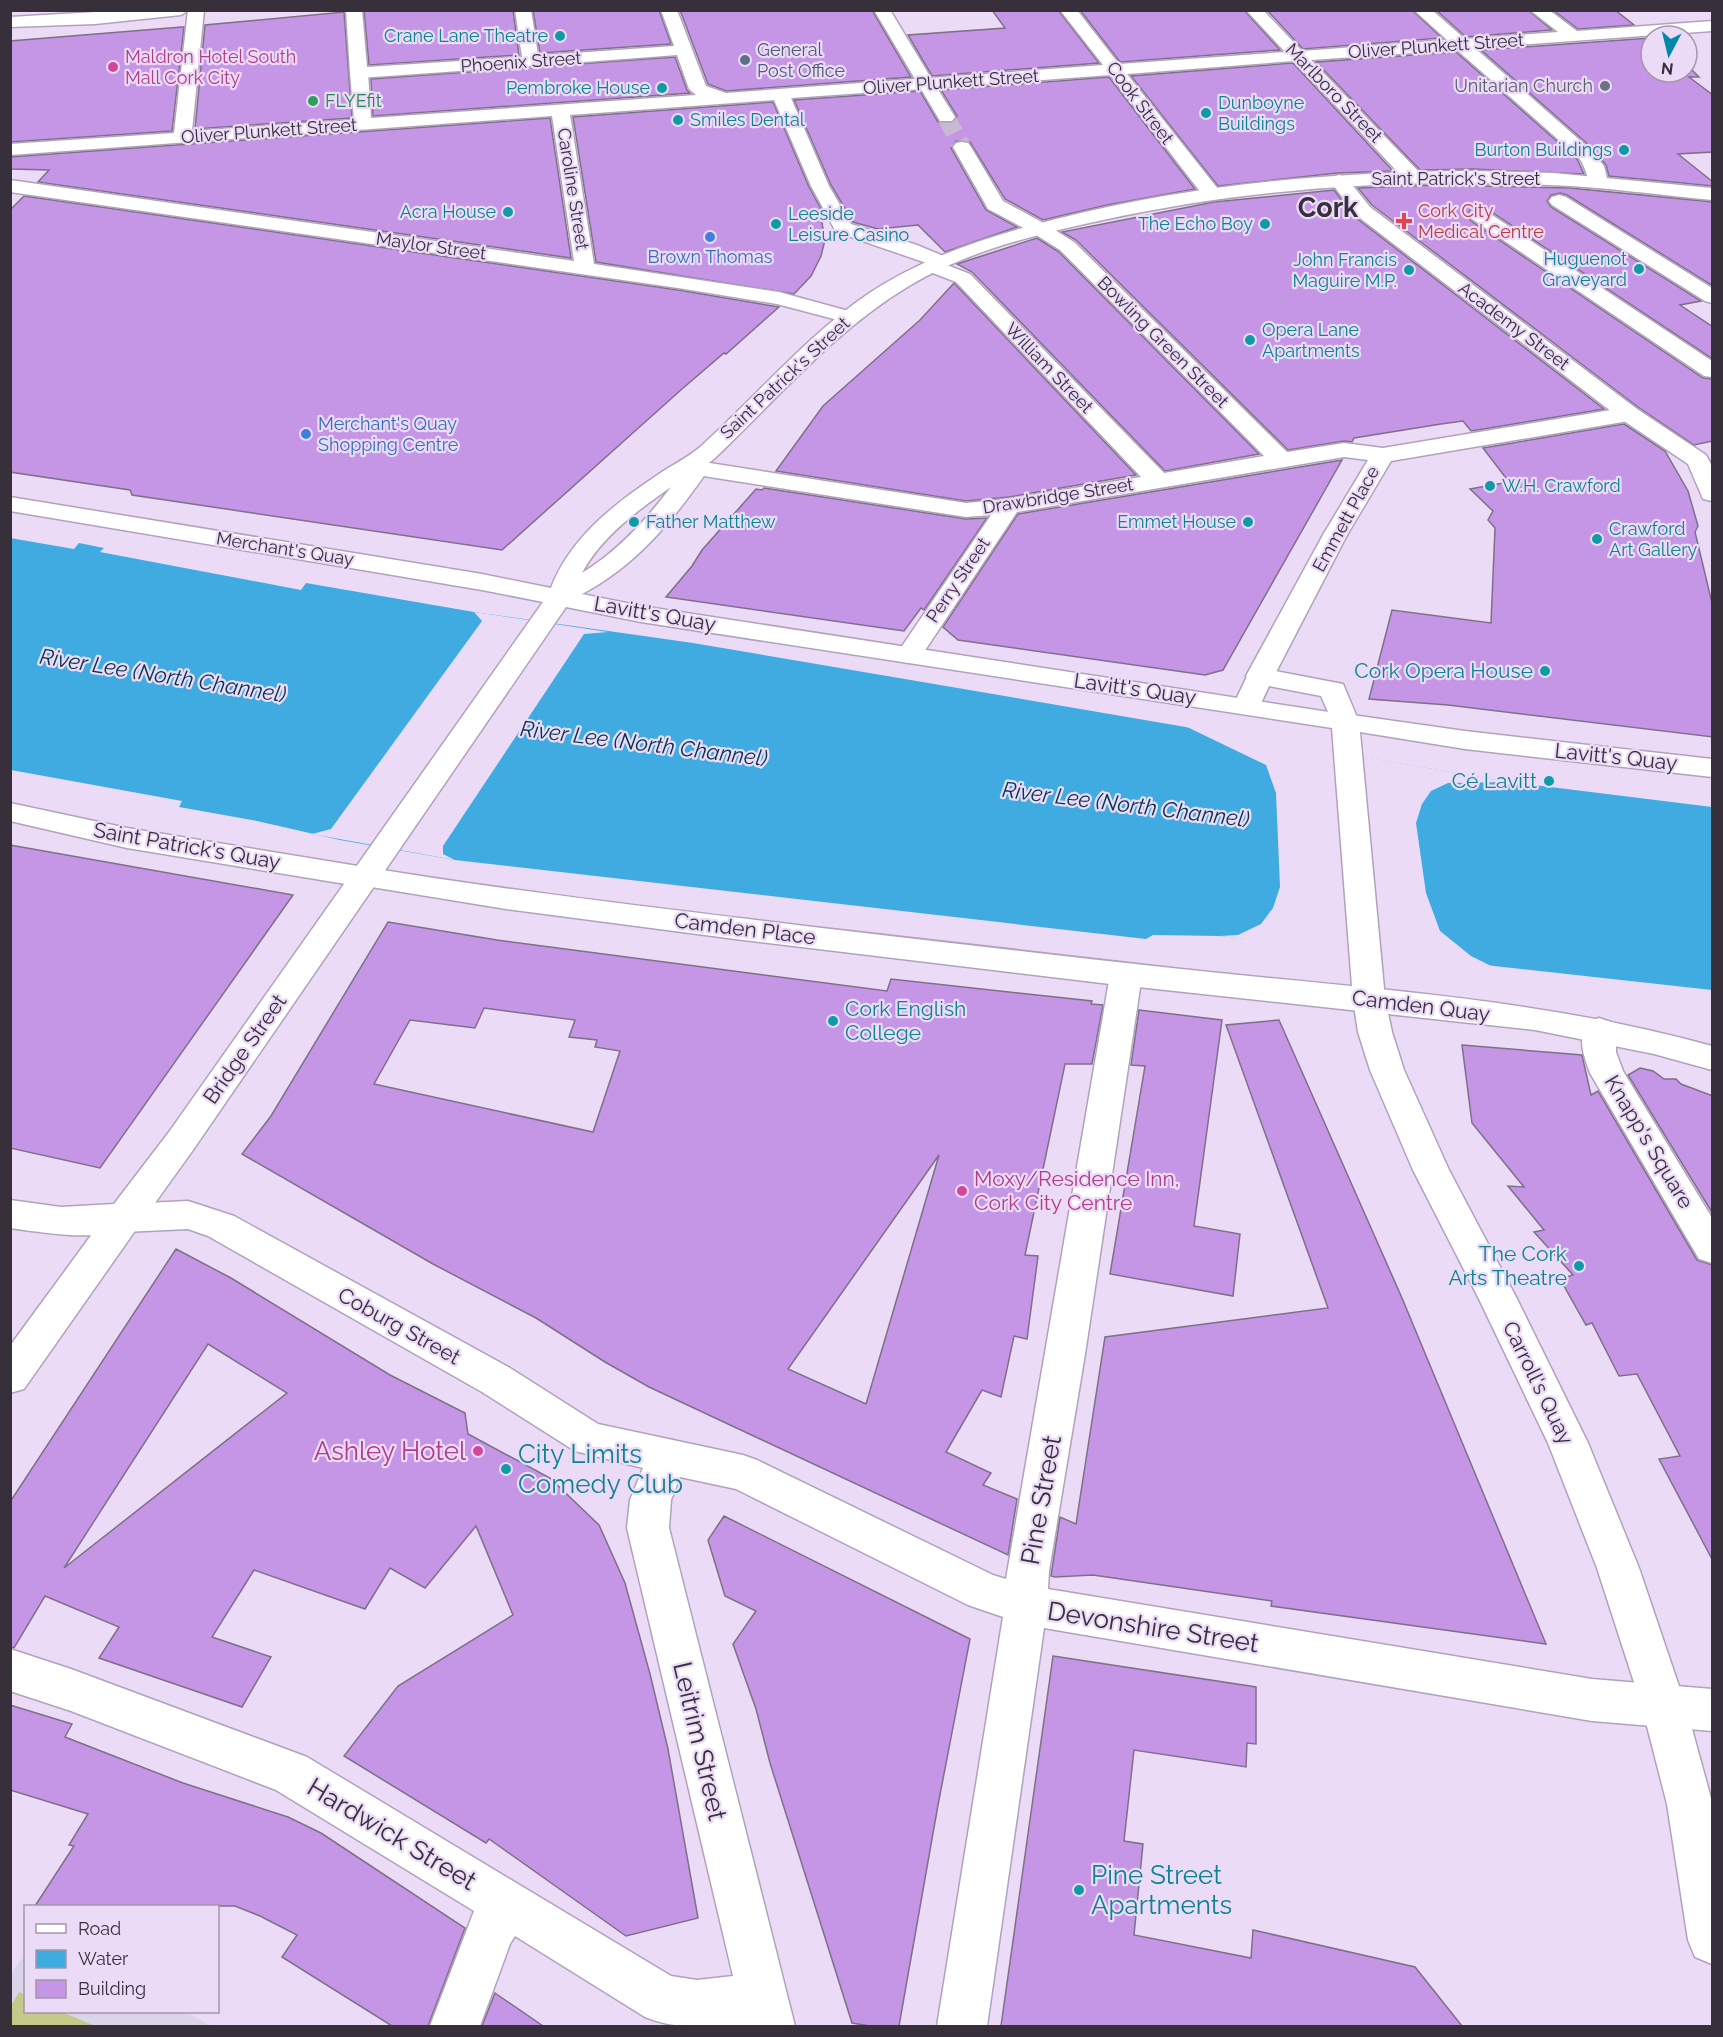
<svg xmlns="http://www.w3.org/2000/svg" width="1723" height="2037" font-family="Raleway,sans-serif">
<rect width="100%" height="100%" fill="#ebdbf7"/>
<polygon fill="#dbd5ea" points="25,1953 26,2012 186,2012 211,2026 11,2026 10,1976"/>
<polygon fill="#c3c989" points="19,1992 25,1995 26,2012 62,2012 95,2026 11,2026 11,2006"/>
<polygon fill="#40abe1" points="10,538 74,549 79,543 104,548 100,552 301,590 306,583 474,612 693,643 1509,782 1712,807 1712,990 1220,936 1153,935 1146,939 455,860 340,840 257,821 179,807 182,801 11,770"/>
<g fill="#ebdbf7">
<polygon points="474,612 608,632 584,634 443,846 443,854 455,860 312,834 331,829 482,621"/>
<polygon points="1185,726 1509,782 1448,783 1431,791 1422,804 1416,823 1426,893 1440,931 1471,956 1503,972 1220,936 1238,935 1261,924 1273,908 1280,887 1276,793 1266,765"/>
</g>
<g fill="#c595e6" stroke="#7e7089" stroke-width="1.5" fill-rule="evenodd">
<polygon points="364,10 513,10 519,55 369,65"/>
<polygon points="533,10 659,10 671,44 540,53"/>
<polygon points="680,10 872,10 911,77 726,91 708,84"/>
<polygon points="992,10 1058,10 1099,63 932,76 908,35 1005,28"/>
<polygon points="1080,10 1244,10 1280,50 1120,62"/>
<polygon points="1267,10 1412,10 1442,38 1303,49"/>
<polygon points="1436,10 1528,10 1552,30 1466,37"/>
<polygon points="1553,10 1615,10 1634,25 1578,29"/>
<polygon points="344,12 352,118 195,129 205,25"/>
<polygon points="182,27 184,27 172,131 10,142 10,41"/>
<polygon points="1651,38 1651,72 1687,72 1687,65 1699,77 1689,77 1713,95 1713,152 1678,154 1713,182 1713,186 1609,176 1606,165 1592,148 1481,50"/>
<polygon points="1456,52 1577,159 1584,174 1473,169 1420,170 1316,62"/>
<polygon points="675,57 687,90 690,93 373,116 371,79"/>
<polygon points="1293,63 1393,171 1338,173 1218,186 1131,76"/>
<polygon points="1109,77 1195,189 1107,205 1043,220 1005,199 970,142 956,141 951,148 986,210 1017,227 945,252 918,225 878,229 853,222 831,185 794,100 920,91 938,122 952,123 957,116 941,90"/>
<polygon points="773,102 809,187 826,218 821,217 825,240 821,256 811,276 794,294 596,262 573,117"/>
<polygon points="550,118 571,258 38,182 49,170 10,169 10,157"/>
<polygon points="1438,185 1570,188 1713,202 1713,286 1567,195 1560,193 1551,195 1547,201 1551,207 1701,301 1680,305 1713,327 1713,359 1487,209 1480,207 1471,209 1467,215 1471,221 1703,378 1713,379 1713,441 1694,445 1638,407 1372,205 1358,188"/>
<polygon points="1334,190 1355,217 1604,409 1471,431 1463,421 1441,424 1354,438 1352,442 1344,441 1288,450 1076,240 1062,232 1214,202"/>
<polygon points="24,196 678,290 779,307 726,354 724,353 682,389 502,550 132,495 130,490 10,472 10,210"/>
<polygon points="1037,238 1059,252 1259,454 1165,471 972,272 957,264"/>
<polygon points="954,283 955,284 1136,475 1009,497 966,501 776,471 823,406 920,320"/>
<polygon points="1624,424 1665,451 1688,491 1698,526 1695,532 1713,607 1713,737 1448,705 1369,699 1392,610 1491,623 1495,528 1488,520 1493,511 1470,489 1509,482 1483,448"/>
<polygon points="1342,460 1223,670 1205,675 958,640 943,627 1018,514"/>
<polygon points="764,488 966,519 987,518 924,610 921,608 904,631 666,597 692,566 702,550 756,489 762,490"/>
<polygon points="10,845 293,895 100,1168 10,1148"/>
<path d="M388 922 497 940 887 991 891 979 1092 1001 1091 1004 1103 1005 1092 1064H1065L1025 1255 1038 1256 1027 1339 1014 1336 1001 1397 982 1390 946 1452 991 1473 983 1485 1017 1499 1008 1555 649 1387 605 1362 536 1318 433 1264 242 1154 271 1116ZM484 1008 575 1020 569 1037 597 1040 595 1047 620 1051 593 1132 374 1084 410 1020 475 1028ZM939 1155 866 1404 788 1369Z"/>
<polygon points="1139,1010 1222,1020 1194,1226 1240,1234 1233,1296 1110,1274 1145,1066 1131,1065"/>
<polygon points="1279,1020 1402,1298 1546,1644 1271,1606 1272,1601 1093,1575 1055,1577 1051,1576 1060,1517 1076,1524 1105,1337 1328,1308 1226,1025"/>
<polygon points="1462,1045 1582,1055 1591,1095 1598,1091 1697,1260 1713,1265 1713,1561 1659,1459 1680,1456 1637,1374 1619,1376 1592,1323 1586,1325 1560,1279 1573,1275 1534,1232 1544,1230 1508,1186 1524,1187 1472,1123"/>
<polygon points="1640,1068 1653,1071 1664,1079 1676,1079 1681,1084 1713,1096 1713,1214 1628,1075"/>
<path d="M176 1249 231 1278 390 1375 465 1413 468 1434 550 1478 599 1525 625 1583 650 1674 668 1749 698 1918 626 1936 489 1839 486 1843 344 1756 398 1686 513 1615 476 1526 425 1588 390 1568 365 1609 254 1570 212 1637 271 1657 242 1707 99 1658 119 1627 45 1596 14 1648 10 1647V1502ZM208 1344 287 1393 64 1568Z"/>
<polygon points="724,1516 970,1639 938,1805 899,2026 870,2026 852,2023 770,1763 756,1709 733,1644 756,1611 725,1596 708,1540"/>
<polygon points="1053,1656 1256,1687 1256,1744 1247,1743 1246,1767 1134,1750 1124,1841 1143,1844 1134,1935 1251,1958 1253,1930 1415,1967 1462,2026 1001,2026"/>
<polygon points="10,1705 72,1724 65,1737 183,1783 288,1817 321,1833 465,1928 428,2026 392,2026 282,1957 297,1935 260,1916 235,1906 35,1906 74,1846 69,1845 88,1814 10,1790"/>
<polygon points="495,1993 543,2026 482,2026"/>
</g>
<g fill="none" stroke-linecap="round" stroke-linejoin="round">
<polyline stroke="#c7b9d1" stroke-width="18" stroke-dasharray="18 9" stroke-linecap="butt" points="946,117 962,147"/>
<defs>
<g id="pedestrian">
<path d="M188 10H204L192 131 354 120 350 73 353 69H365L368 73 371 118 696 95 689 89 677 55 531 66 523 61 531 56 674 46 661 10H677L706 86 726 93 915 79 874 10H890L931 78 1103 65 1060 10H1077L1119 64 1285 52 1246 10H1263L1302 51 1447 40 1414 10H1432L1465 39 1558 32 1530 10H1549L1577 31 1712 21V31L1475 48 1591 150 1604 166 1608 182 1606 186H1592C1586 177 1586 167 1579 158L1457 50 1311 60 1420 173 1422 177 1420 181H1406L1294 61 1127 74 1222 194 1219 198H1205L1110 75 937 88 955 117 952 121H940L921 89 791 98 829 186 851 224 917 245 948 258 951 262 948 266 941 268 836 232 811 186 774 100 570 115 594 264 779 292 856 313 860 317 856 321 849 323 777 304 678 288 10 192V180L574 261 552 116 10 155V144L174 133Z"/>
<polygon points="962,142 968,143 971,147 1003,201 1047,225 1050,229 1047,233 1033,233 988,209 953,147 956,143"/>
<polygon points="1559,195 1566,197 1712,288 1712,303 1705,301 1552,205 1549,201 1552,197"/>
<polygon points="1479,209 1486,211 1712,361 1712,377 1704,376 1472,219 1469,215 1472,211"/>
<polygon points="1335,528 1344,530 1347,535 1274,676 1270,682 1260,684 1250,682 1246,676 1323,535 1326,530"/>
</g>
<g id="minor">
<polygon points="346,10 362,10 367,67 522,57 515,10 531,10 539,61 531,66 359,78 353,77 350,73"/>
<polygon points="1040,223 1047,225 1074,242 1287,452 1344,443 1383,448 1629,407 1637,409 1640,414 1637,419 1629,421 1391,461 1347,535 1344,540 1335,542 1326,540 1323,535 1368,460 1344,457 1017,512 918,661 909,663 900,661 896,655 991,515 966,517 697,475 689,473 685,468 689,463 697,461 966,503 1009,499 1141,477 956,282 925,270 922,266 925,262 939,262 970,274 1164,473 1264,456 1060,250 1033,233 1030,229 1033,225"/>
<polygon points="1260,668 1343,684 1359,722 1355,728 1345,730 1335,728 1321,696 1269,686 1257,712 1247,714 1237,712 1233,706 1250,670"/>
<path d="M1126 964 1137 967 1142 975 1085 1354 1049 1571 1048 1589 1592 1679 1712 1689V1731L1592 1721 1044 1628 987 2026H937L1003 1617 968 1605 736 1489 680 1477 671 1500 669 1528 795 2026H745V2025C711 2028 677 2030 645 2017L515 1936 510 1944 480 2026H430L474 1911 276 1790 71 1711 10 1691V1649L71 1669 291 1751 307 1757 671 1976 697 1980 733 1976 627 1528 630 1500 643 1468 575 1451 482 1392 208 1236 188 1229 124 1232 111 1228 106 1218 111 1208 124 1204 188 1201 234 1216 510 1368 598 1424 743 1455 757 1460 993 1575 1006 1579 1110 975 1115 967Z"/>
<path d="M1599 1018 1611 1022 1616 1030V1052L1623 1071 1712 1218V1263L1699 1259 1590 1073C1584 1056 1577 1039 1587 1022Z"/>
</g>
<g id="tertiary">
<polygon points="1339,175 1346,177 1370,207 1637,409 1706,455 1712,466 1712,501 1703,499 1688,464 1621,419 1356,215 1330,181 1332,177"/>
<path d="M364 867C510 891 658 908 805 926 927 940 1049 955 1172 968 1353 988 1536 997 1712 1046V1070L1654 1054 1535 1030 1110 984 743 940 506 909 353 884 349 877 353 870Z"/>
<polygon points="124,1204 137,1208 142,1218 137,1228 24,1389 10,1393 10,1346 111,1208"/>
</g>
<g id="secondary">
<polygon points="130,10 189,10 181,15 95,24 10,27 10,17"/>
<polygon points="1345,714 1465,731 1712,759 1712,777 1465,749 1335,728 1331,722 1335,716"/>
<polygon points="10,803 127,828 364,867 375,870 379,877 375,884 364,887 127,848 10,821"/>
</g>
<path id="trunk" d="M1473 171 1553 173 1712 188V200C1658 195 1605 187 1550 185 1400 178 1250 188 1103 220 1037 234 967 251 909 286 834 331 777 399 714 459L702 468 706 473C672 522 635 566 582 594L641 606 1355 716 1359 722 1385 999 1392 1032 1404 1070 1449 1170 1516 1297 1588 1443 1639 1568 1686 1707 1712 1802V1964L1695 1957 1688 1940 1667 1804 1642 1707 1597 1568 1548 1443 1478 1297 1413 1170 1370 1070 1358 1032 1353 999 1332 728 641 622 566 607 193 1150 137 1228C97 1241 51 1234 10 1228V1200L61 1207 114 1204 169 1132 543 602 482 590 10 511V497L482 574 551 588C570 538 615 503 659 474 672 465 687 458 699 448 756 397 805 337 868 294 925 256 990 236 1056 219 1193 184 1332 172 1473 171ZM671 487C646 520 618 551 582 573 601 537 638 510 671 487Z"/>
</defs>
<use href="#pedestrian" stroke="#b1a2bc" stroke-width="3"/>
<use href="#minor" stroke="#b1a2bc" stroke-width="3"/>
<use href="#tertiary" stroke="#b1a2bc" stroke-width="3"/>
<use href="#secondary" stroke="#b1a2bc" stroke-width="3"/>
<use href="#trunk" stroke="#b1a2bc" stroke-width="3"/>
<use href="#pedestrian" fill="#fff" fill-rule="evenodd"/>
<use href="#minor" fill="#fff" fill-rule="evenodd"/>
<use href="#tertiary" fill="#fff" fill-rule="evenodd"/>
<use href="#secondary" fill="#fff" fill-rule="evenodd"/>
<use href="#trunk" fill="#fff" fill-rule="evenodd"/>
</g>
<g fill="#0f9aa8" stroke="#ebdbf7" stroke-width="2">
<circle cx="560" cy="36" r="6"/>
<circle cx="662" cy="88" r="6"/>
<circle cx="1206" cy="113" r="6"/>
<circle cx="678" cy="120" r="6"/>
<circle cx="1624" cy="150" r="6"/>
<circle cx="508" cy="212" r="6"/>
<circle cx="776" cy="224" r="6"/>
<circle cx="1265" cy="224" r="6"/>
<circle cx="1639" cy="269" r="6"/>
<circle cx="1409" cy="270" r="6"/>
<circle cx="1250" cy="340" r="6"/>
<circle cx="1490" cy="486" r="6"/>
<circle cx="634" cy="522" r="6"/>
<circle cx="1248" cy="522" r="6"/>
<circle cx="1597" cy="539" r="6"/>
<circle cx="1545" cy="671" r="6"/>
<circle cx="1549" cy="781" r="6"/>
<circle cx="833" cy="1021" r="6"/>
<circle cx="1579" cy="1266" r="6"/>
<circle cx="506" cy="1469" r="6"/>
<circle cx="1079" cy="1890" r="6"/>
</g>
<circle fill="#5c6f8a" stroke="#ebdbf7" stroke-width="2" cx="745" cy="60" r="6"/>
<g fill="#d1479c" stroke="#ebdbf7" stroke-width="2">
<circle cx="113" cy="67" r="6"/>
<circle cx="962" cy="1191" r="6"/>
<circle cx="478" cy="1451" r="6"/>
</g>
<circle fill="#6b7280" stroke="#ebdbf7" stroke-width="2" cx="1605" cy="86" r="6"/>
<circle fill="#2e9e5b" stroke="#ebdbf7" stroke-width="2" cx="313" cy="101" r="6"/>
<path fill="#e0444e" stroke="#ebdbf7" stroke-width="2" d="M1401 212h6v6h6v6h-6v6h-6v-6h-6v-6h6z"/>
<g fill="#3f7fe0" stroke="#ebdbf7" stroke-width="2">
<circle cx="710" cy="237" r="6"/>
<circle cx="306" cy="434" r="6"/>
</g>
<g text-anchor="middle" stroke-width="4.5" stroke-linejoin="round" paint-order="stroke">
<g font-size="18" fill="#0d838f" stroke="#ebdbf7" text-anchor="end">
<text x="548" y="42">Crane Lane Theatre</text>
<text x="650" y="94">Pembroke House</text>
<text x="1218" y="109" text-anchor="start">Dunboyne<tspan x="1218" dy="21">Buildings</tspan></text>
<text x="690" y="126" text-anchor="start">Smiles Dental</text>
<text x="1612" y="156">Burton Buildings</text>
<text x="496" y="218">Acra House</text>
<text x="788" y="220" text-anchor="start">Leeside<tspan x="788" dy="21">Leisure Casino</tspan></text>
<text x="1253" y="230">The Echo Boy</text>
<text x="1627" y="265">Huguenot<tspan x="1627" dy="21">Graveyard</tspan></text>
<text x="1397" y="266">John Francis<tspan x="1397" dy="21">Maguire M.P.</tspan></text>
<text x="1262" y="336" text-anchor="start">Opera Lane<tspan x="1262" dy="21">Apartments</tspan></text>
<text x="1502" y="492" text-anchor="start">W.H. Crawford</text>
<text x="646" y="528" text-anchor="start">Father Matthew</text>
<text x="1236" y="528">Emmet House</text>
<text x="1609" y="535" text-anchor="start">Crawford<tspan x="1609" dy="21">Art Gallery</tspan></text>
</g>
<g font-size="18" fill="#37303b" stroke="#ebdbf7">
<text transform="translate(1436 46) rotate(-4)" y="6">Oliver Plunkett Street</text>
<text transform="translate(521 62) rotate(-4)" y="6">Phoenix Street</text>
<text transform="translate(951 82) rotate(-4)" y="6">Oliver Plunkett Street</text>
<text transform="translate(1334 93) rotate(46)" y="6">Marlboro Street</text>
<text transform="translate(1140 103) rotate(53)" y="6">Cook Street</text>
<text transform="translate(269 131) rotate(-4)" y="6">Oliver Plunkett Street</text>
<text x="1456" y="185">Saint Patrick's Street</text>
<text transform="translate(573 189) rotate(81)" y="6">Caroline Street</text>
<text transform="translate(431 246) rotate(8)" y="6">Maylor Street</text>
<text transform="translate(1514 326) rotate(37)" y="6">Academy Street</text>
<text transform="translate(1163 342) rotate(45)" y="6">Bowling Green Street</text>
<text transform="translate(1049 368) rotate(46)" y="6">William Street</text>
<text transform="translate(785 378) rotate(-43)" y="6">Saint Patrick's Street</text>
<text transform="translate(1058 496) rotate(-9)" y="6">Drawbridge Street</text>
<text transform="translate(1346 519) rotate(-61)" y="6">Emmett Place</text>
<text transform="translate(285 549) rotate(9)" y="6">Merchant's Quay</text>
<text transform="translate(958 580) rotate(-56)" y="6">Perry Street</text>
</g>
<g font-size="18" fill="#4e5e75" stroke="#ebdbf7" text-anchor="start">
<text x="757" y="56">General<tspan x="757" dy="21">Post Office</tspan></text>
</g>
<g font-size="18" fill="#b23c85" stroke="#ebdbf7" text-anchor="start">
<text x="125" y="63">Maldron Hotel South<tspan x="125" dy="21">Mall Cork City</tspan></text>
</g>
<g font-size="18" fill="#5b616d" stroke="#ebdbf7" text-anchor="end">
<text x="1593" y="92">Unitarian Church</text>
</g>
<g font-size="18" fill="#27864d" stroke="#ebdbf7" text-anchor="start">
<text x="325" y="107">FLYEfit</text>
</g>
<g font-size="18" fill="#be3a42" stroke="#ebdbf7" text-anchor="start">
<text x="1418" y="217">Cork City<tspan x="1418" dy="21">Medical Centre</tspan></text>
</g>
<g font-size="18" fill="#366cbe" stroke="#ebdbf7">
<text x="710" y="263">Brown Thomas</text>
<text x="318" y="430" text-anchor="start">Merchant's Quay<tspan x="318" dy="21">Shopping Centre</tspan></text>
</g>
<g font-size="21" fill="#37303b" stroke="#ebdbf7">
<text transform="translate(655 614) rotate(10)" y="7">Lavitt's Quay</text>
<text transform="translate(1135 689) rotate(8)" y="7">Lavitt's Quay</text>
<text transform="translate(1616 757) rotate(6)" y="7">Lavitt's Quay</text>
<text transform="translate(187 846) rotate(10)" y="7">Saint Patrick's Quay</text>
<text transform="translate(745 929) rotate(7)" y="7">Camden Place</text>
<text transform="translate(1421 1006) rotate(7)" y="7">Camden Quay</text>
<text transform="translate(245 1049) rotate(-55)" y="7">Bridge Street</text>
<text transform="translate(1649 1142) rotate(59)" y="7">Knapp's Square</text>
<text transform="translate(399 1326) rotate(29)" y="7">Coburg Street</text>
<text transform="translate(1538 1383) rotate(64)" y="7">Carroll's Quay</text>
</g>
<g font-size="21" fill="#0d838f" stroke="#ebdbf7" text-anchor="end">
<text x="1533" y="678">Cork Opera House</text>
<text x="1537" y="788">Cé Lavitt</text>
<text x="845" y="1016" text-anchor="start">Cork English<tspan x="845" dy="24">College</tspan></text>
<text x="1567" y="1261">The Cork<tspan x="1567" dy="24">Arts Theatre</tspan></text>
</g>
<g font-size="21" fill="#b23c85" stroke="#ebdbf7" text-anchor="start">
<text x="974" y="1186">Moxy/Residence Inn,<tspan x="974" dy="24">Cork City Centre</tspan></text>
</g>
<g font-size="22" font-style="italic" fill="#07364c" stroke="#ebdbf7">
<text transform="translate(163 675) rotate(9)" y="8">River Lee (North Channel)</text>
<text transform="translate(644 743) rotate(7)" y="8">River Lee (North Channel)</text>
<text transform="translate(1126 804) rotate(7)" y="8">River Lee (North Channel)</text>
</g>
<g font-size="26" fill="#b23c85" stroke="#ebdbf7" text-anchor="end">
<text x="466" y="1460">Ashley Hotel</text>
</g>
<g font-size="26" fill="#0d838f" stroke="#ebdbf7" text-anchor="start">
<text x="518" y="1463">City Limits<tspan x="518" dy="30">Comedy Club</tspan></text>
<text x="1091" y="1884">Pine Street<tspan x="1091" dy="30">Apartments</tspan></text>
</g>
<g font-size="26" fill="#37303b" stroke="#ebdbf7">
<text transform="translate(1041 1500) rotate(-80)" y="9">Pine Street</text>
<text transform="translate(1153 1627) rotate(9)" y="9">Devonshire Street</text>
<text transform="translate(700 1741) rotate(77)" y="9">Leitrim Street</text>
<text transform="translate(392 1834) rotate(31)" y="9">Hardwick Street</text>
</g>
<g font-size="27" font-weight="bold" fill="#37303b" stroke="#ebdbf7">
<text x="1328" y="217">Cork</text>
</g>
</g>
<rect width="1723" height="2037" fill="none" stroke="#37303b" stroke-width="24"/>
<rect x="24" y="1905" width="195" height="108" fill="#ebdbf7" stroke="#a397ac" stroke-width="1.5"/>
<rect x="36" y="1924" width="30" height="9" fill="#ffffff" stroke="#a397ac" stroke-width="1.5"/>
<text x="78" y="1935" font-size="18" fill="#37303b">Road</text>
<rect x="36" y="1950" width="30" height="18" fill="#40abe1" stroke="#a397ac" stroke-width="1.5"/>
<text x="78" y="1965" font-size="18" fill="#37303b">Water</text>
<rect x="36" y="1980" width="30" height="18" fill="#c595e6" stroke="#a397ac" stroke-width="1.5"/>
<text x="78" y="1995" font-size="18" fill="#37303b">Building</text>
<g transform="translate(1669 54) rotate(187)"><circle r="28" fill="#ebdbf7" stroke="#a397ac" stroke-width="1.5"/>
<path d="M0-4.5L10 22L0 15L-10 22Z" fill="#0188a9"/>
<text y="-9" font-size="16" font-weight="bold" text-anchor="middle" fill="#37303b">N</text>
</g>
</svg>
